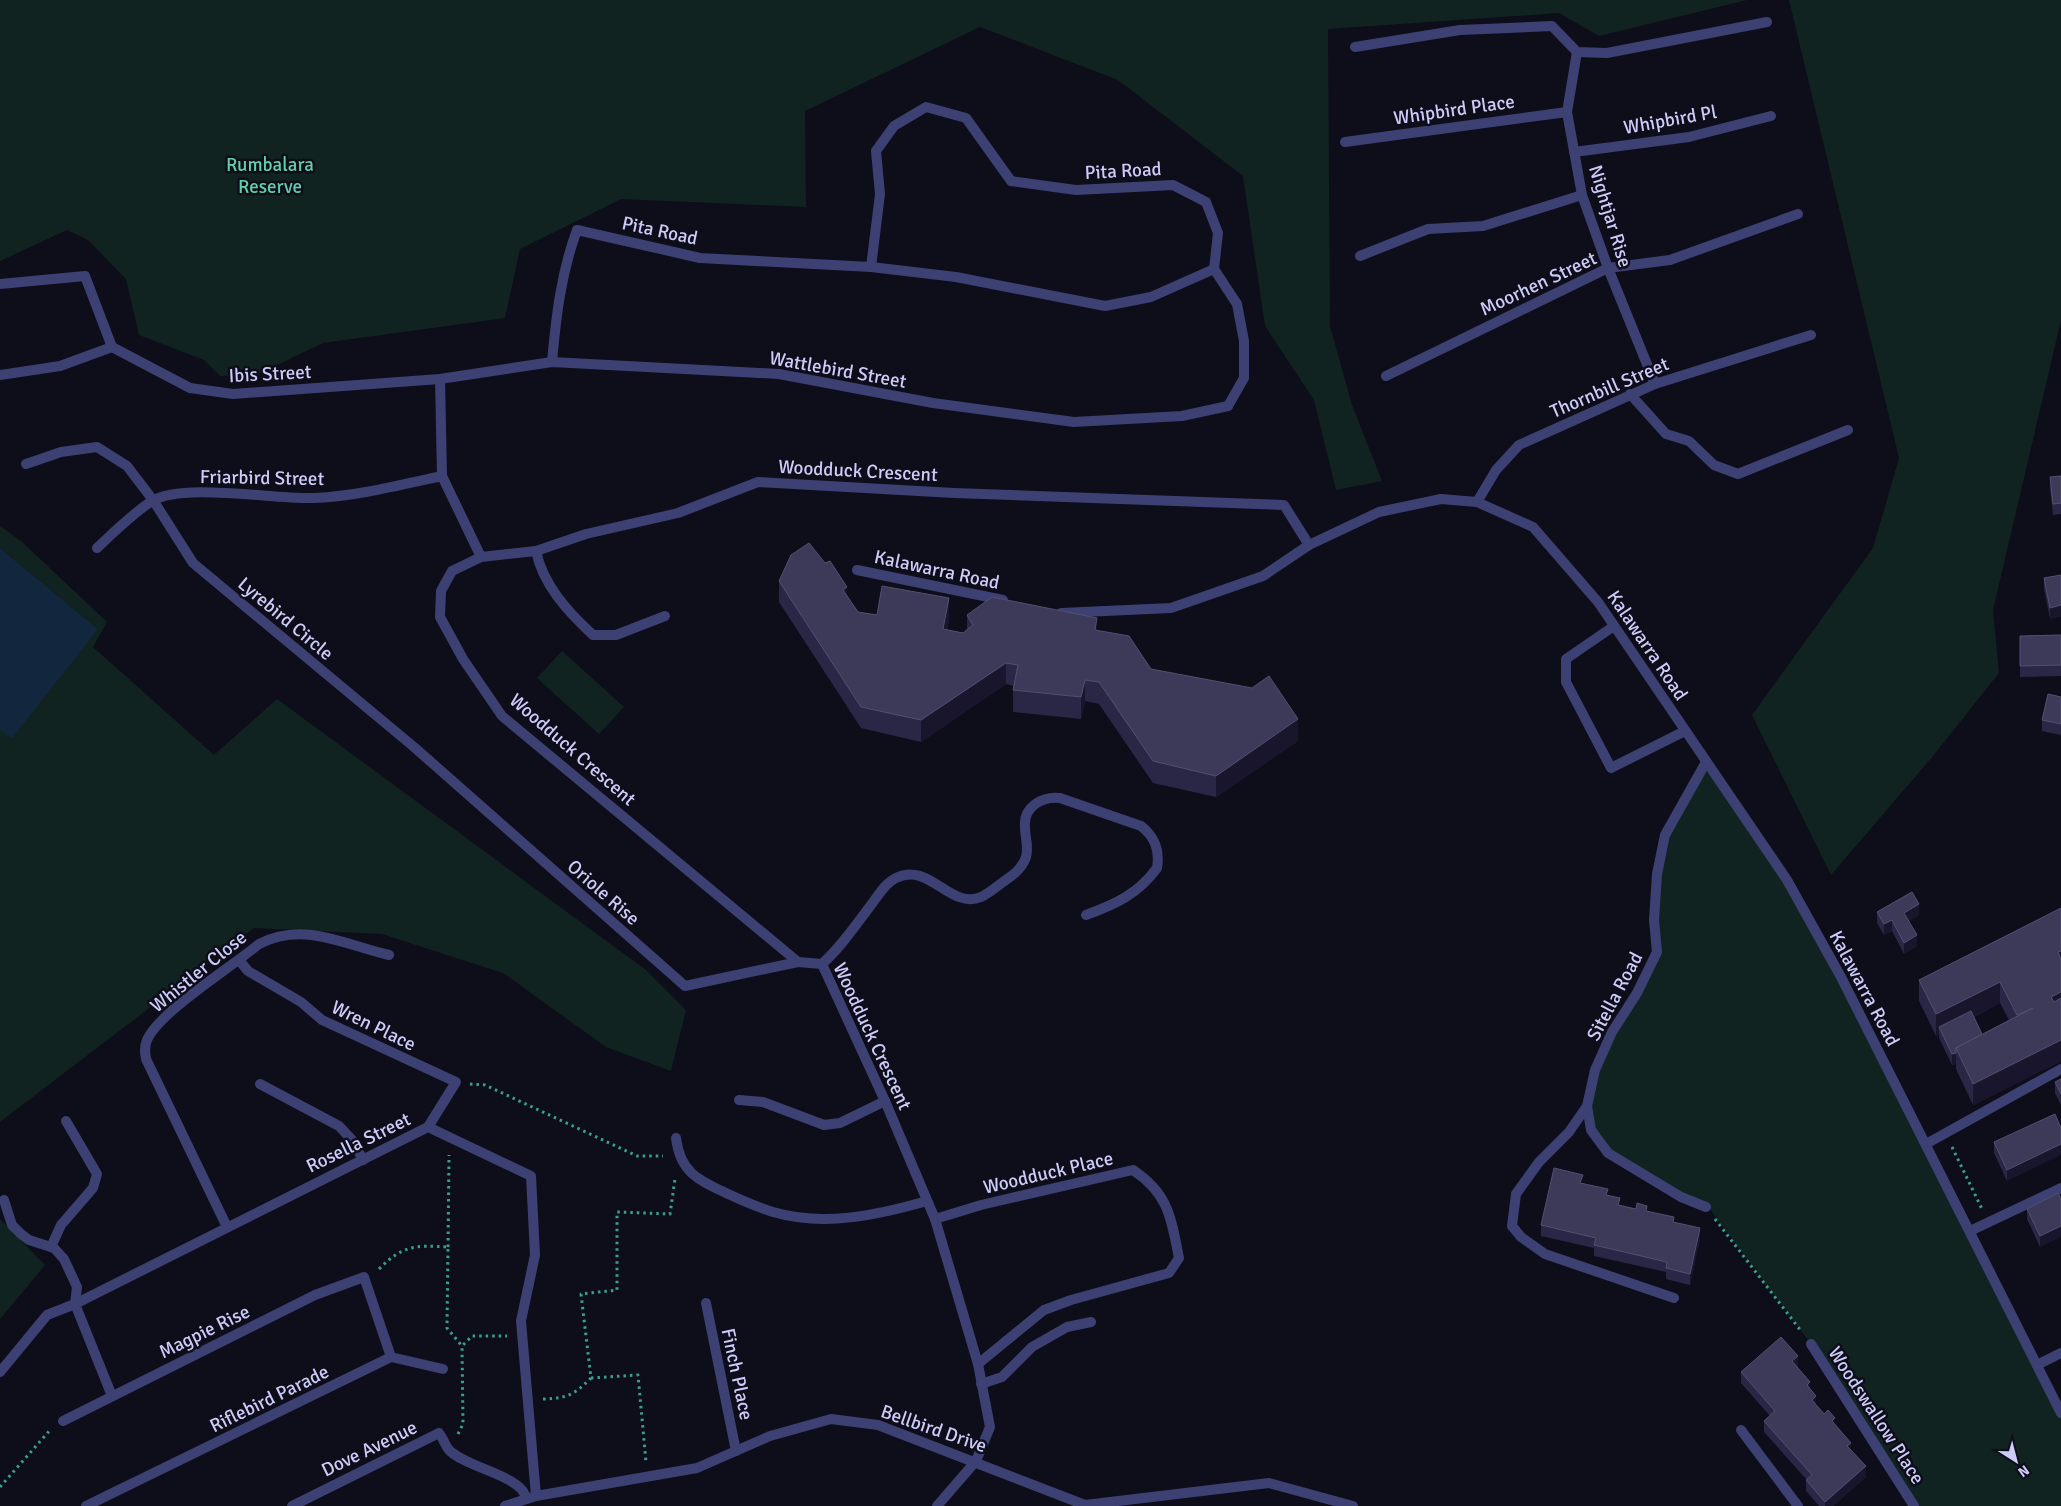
<svg xmlns="http://www.w3.org/2000/svg" width="2061" height="1506" font-family="Signika,sans-serif">
<rect width="100%" height="100%" fill="#0e0d1a"/>
<g fill="#112321">
<polygon points="0,0 1747,0 1599,36 1559,13 1328,29 1330,326 1352,405 1382,481 1336,490 1314,400 1265,326 1243,176 1118,80 980,27 805,111 806,207 621,199 520,249 505,318 323,343 256,375 220,376 204,360 139,335 126,279 88,240 67,230 0,261"/>
<polygon points="1789,0 2061,0 2061,320 1993,610 1999,673 1933,756 1831,875 1752,715 1873,548 1899,458"/>
<polygon points="0,526 21,541 107,622 93,647 214,755 277,699 646,970 686,1010 671,1071 606,1047 503,973 382,934 254,928 0,1122 0,626 98,629 0,548"/>
<polygon points="562,651 624,707 599,734 537,678"/>
<polygon points="1706,762 1787,880 2061,1412 2061,1506 1914,1506 1811,1344 1703,1200 1681,1197 1608,1153 1591,1130 1587,1106 1595,1070 1657,952 1654,920 1665,835"/>
<polygon points="0,1219 45,1265 0,1319"/>
</g>
<polygon fill="#12273d" points="0,548 98,629 12,738 0,730"/>
<g fill="none" stroke-linecap="round" stroke-linejoin="round">
<g stroke="#3a9f90" stroke-width="3" stroke-dasharray="2.5 4" stroke-linecap="butt">
<polyline points="470,1084 485,1085 637,1156 663,1156"/>
<polyline points="1952,1147 1982,1209"/>
<polyline points="1715,1219 1801,1331"/>
<polyline points="448,1247 449,1155"/>
<path d="M379 1269C403 1245 415 1245 448 1247L447 1328 462 1346"/>
<polyline points="591,1378 638,1375 646,1462"/>
<path d="M543 1399C568 1398 574 1395 591 1378L581 1294 617 1290V1212L670 1214 675 1179"/>
<polyline points="458,1434 463,1424 462,1346 472,1336 507,1336"/>
<polyline points="0,1487 51,1429"/>
</g>
<g stroke="#3d4073" stroke-width="10">
<polyline points="1214,269 1237,304 1244,341 1244,378 1228,406"/>
<polyline points="1386,376 1608,268 1670,260 1798,214"/>
<polyline points="1655,384 1811,335"/>
<polyline points="1614,626 1566,659 1566,682 1611,768 1685,731"/>
<polyline points="2037,1365 2061,1353"/>
</g>
<g stroke="#3d4073" stroke-width="10">
<polyline points="1355,47 1460,30 1552,26 1577,52 1607,53 1767,22"/>
<polyline points="1345,142 1567,112"/>
<polyline points="1574,152 1689,137 1771,116"/>
<polyline points="1360,256 1428,229 1483,226 1582,195"/>
<polyline points="0,284 85,276 112,347 60,366 0,375"/>
<polyline points="112,347 190,388 233,394 440,379 552,362 779,374 933,403 1074,422 1182,416 1228,406"/>
<path d="M552 362C556 317 561 273 577 230L700 258 871 267 956 277 1105 306 1151 297 1214 269 1218 233 1206 202 1173 185 1076 190 1011 181 966 118 926 107 894 126 876 151 880 194 871 267"/>
<polyline points="440,379 442,476 481,557"/>
<polyline points="1630,394 1666,434 1689,441 1714,465 1738,474 1848,430"/>
<polyline points="26,464 61,452 97,447 127,466 153,500 193,563 414,747 685,986 798,962"/>
<polyline points="1477,502 1496,470 1519,445 1655,384 1608,268 1582,195 1567,112 1577,52"/>
<path d="M97 548C114 532 132 514 152 501 184 482 275 500 315 498 358 496 400 485 442 476"/>
<path d="M536 551C543 585 568 612 593 635H616L665 616"/>
<polyline points="857,570 1003,600"/>
<polyline points="1061,613 1171,608 1263,576 1309,545 1379,512 1441,499 1477,502 1533,527 1598,602 1787,880 1841,977 2061,1413"/>
<polyline points="239,960 248,971 301,1002 322,1020 456,1082 428,1127"/>
<polyline points="822,964 798,962 502,716 463,659 440,617 441,591 452,571 481,557 536,551 586,534 678,513 758,482 954,493 1284,505 1309,545"/>
<polyline points="822,964 885,1101 935,1219 978,1364 990,1427 976,1461 937,1506"/>
<path d="M822 964C841 947 855 926 871 905 878 896 885 883 896 878 929 861 950 910 981 897 989 893 996 887 1003 882 1013 875 1022 869 1026 857 1029 846 1025 838 1025 827 1023 807 1042 796 1060 798L1141 826C1155 837 1160 850 1157 868 1138 894 1116 904 1086 915"/>
<polyline points="260,1084 339,1126 353,1141 363,1160"/>
<polyline points="739,1100 763,1102 824,1125 840,1123 885,1101"/>
<polyline points="1587,1106 1569,1132 1539,1162 1516,1194 1512,1226 1521,1237 1545,1254 1674,1298"/>
<path d="M676 1138C680 1172 698 1180 726 1193 741 1200 757 1207 773 1212 824 1227 878 1215 927 1201"/>
<polyline points="1926,1144 2061,1069"/>
<polyline points="4,1200 12,1225 21,1234 29,1240 54,1248 64,1259 77,1287 75,1304 112,1396"/>
<polyline points="1706,1207 1681,1197 1608,1153 1591,1130 1587,1106 1595,1070 1612,1032 1637,993 1657,952 1654,920 1657,874 1665,835 1706,762"/>
<path d="M935 1219 981 1205 1133 1170C1169 1194 1171 1218 1179 1258L1169 1273 1071 1300 1044 1310 978 1364"/>
<path d="M227 1227 146 1059C145 1053 144 1047 147 1040 159 1012 233 966 259 944 305 921 344 945 389 955"/>
<polyline points="1970,1231 2061,1188"/>
<polyline points="51,1247 61,1225 93,1188 97,1174 66,1121"/>
<polyline points="706,1303 736,1451"/>
<polyline points="1811,1344 1914,1506"/>
<polyline points="391,1357 443,1369"/>
<polyline points="0,1372 47,1315 75,1304 428,1127 531,1176 535,1255 521,1321 536,1496"/>
<polyline points="981,1384 1002,1377 1032,1347 1067,1327 1091,1322"/>
<polyline points="63,1421 315,1295 364,1277 391,1357 86,1506"/>
<polyline points="1741,1430 1798,1506"/>
<path d="M292 1506 439 1433C443 1438 445 1445 449 1450 466 1468 524 1476 526 1499"/>
<polyline points="505,1506 536,1496 697,1468 770,1436 831,1419 878,1425 1085,1505 1269,1483 1353,1506"/>
</g>
</g>
<g fill="#2a2746" fill-rule="evenodd">
<polygon points="2061,476 2061,514 2053,515 2050,488 2050,477"/>
<polygon points="2061,575 2061,616 2050,619 2044,589 2044,578"/>
<polygon points="779,581 847,596 858,612 877,615 949,620 947,630 963,633 967,630 967,615 1097,630 1151,669 1298,741 1216,797 1153,783 1099,704 1085,701 1081,719 1013,712 1013,690 1014,686 1006,684 921,742 861,728 779,602"/>
<polygon points="2061,635 2061,676 2020,677 2020,636"/>
<polygon points="2061,697 2061,735 2042,731 2042,720"/>
<path d="M2061 908V1061L1973 1105 1956 1069V1064L1952 1065 1939 1038V1034L1936 1036 1919 1001V980ZM2000 1003 2009 1020 1982 1034 1974 1017Z"/>
<polygon points="1877,912 1919,915 1909,921 1917,946 1904,954 1892,931 1884,935 1877,923"/>
<polygon points="2061,1079 2061,1105 2055,1093 2055,1082"/>
<polygon points="2061,1128 2007,1181 1994,1153 1994,1142"/>
<polygon points="1583,1183 1608,1195 1620,1205 1636,1209 1674,1222 1700,1239 1690,1285 1666,1279 1666,1272 1594,1256 1594,1248 1541,1236 1541,1225"/>
<polygon points="2060,1199 2040,1247 2027,1219 2027,1209"/>
<polygon points="1797,1367 1810,1389 1816,1405 1835,1424 1851,1451 1866,1477 1833,1506 1819,1506 1806,1491 1806,1480 1807,1480 1764,1432 1764,1421 1770,1416 1741,1383 1741,1372 1798,1367"/>
</g>
<g fill="#18152c">
<polygon points="847,587 847,608 843,590"/>
<polygon points="949,598 949,620 943,650 943,629"/>
<polygon points="2061,605 2061,616 2050,619 2050,608"/>
<polygon points="1097,618 1097,639 1095,630"/>
<polygon points="1006,663 1006,684 921,742 921,720"/>
<polygon points="1085,680 1085,701 1081,719 1081,697"/>
<polygon points="1298,719 1298,741 1216,797 1216,776"/>
<polygon points="1919,904 1919,915 1904,924 1904,913"/>
<polygon points="1892,920 1892,931 1884,935 1884,924"/>
<polygon points="1917,935 1917,946 1904,954 1904,943"/>
<polygon points="2061,951 2061,972 2058,952"/>
<polygon points="2000,982 2000,1003 1942,1033 1939,1027 1939,1034 1936,1036 1936,1014"/>
<polygon points="2061,992 2061,1014 2051,997"/>
<polygon points="2061,1040 2061,1061 1973,1105 1973,1084"/>
<polygon points="1956,1053 1956,1064 1952,1065 1952,1054"/>
<polygon points="2061,1144 2061,1155 2007,1181 2007,1170"/>
<polygon points="2061,1226 2061,1237 2040,1247 2040,1236"/>
<polygon points="1700,1228 1700,1239 1690,1285 1690,1274"/>
<polygon points="1798,1356 1798,1367 1792,1372 1792,1361"/>
<polygon points="1810,1382 1810,1393 1807,1385"/>
<polygon points="1816,1396 1816,1407 1812,1400"/>
<polygon points="1851,1443 1851,1454 1847,1446"/>
<polygon points="1866,1466 1866,1477 1833,1506 1825,1506 1825,1502"/>
</g>
<g fill="#3c3959" stroke="#525072">
<polygon points="2061,476 2061,503 2053,504 2050,477"/>
<polygon points="809,543 825,563 830,561 847,587 843,590 858,612 877,615 882,586 949,598 943,629 963,633 973,625 967,615 992,597 1097,618 1095,630 1129,636 1151,669 1252,688 1269,676 1298,719 1216,776 1153,761 1099,682 1085,680 1081,697 1013,690 1018,665 1006,663 921,720 861,707 779,581 791,555"/>
<polygon points="2061,575 2061,605 2050,608 2044,578"/>
<polygon points="2061,635 2061,665 2020,666 2020,636"/>
<polygon points="2048,694 2061,697 2061,724 2042,720"/>
<polygon points="1912,892 1919,904 1904,913 1917,935 1904,943 1892,920 1884,924 1877,912"/>
<polygon points="2061,908 2061,951 2058,952 2061,959 2061,992 2051,997 2054,1002 2061,998 2061,1040 1973,1084 1956,1048 2033,1008 2017,1015 2000,982 1936,1014 1919,980"/>
<polygon points="1971,1011 1982,1034 1956,1048 1956,1053 1952,1054 1939,1027"/>
<polygon points="2061,1079 2061,1094 2055,1082"/>
<polygon points="2055,1114 2061,1128 2061,1144 2007,1170 1994,1142"/>
<polygon points="1554,1168 1583,1175 1580,1183 1608,1189 1606,1195 1620,1198 1618,1205 1636,1209 1637,1203 1647,1206 1646,1211 1674,1217 1673,1222 1700,1228 1690,1274 1666,1268 1667,1262 1594,1245 1596,1238 1541,1225"/>
<polygon points="2058,1193 2061,1198 2061,1226 2040,1236 2027,1209"/>
<polygon points="1781,1337 1798,1356 1792,1361 1810,1382 1807,1385 1816,1396 1812,1400 1824,1414 1828,1410 1835,1418 1832,1421 1851,1443 1847,1446 1866,1466 1825,1502 1806,1480 1812,1475 1764,1421 1775,1411 1741,1372"/>
</g>
<g text-anchor="middle" stroke-width="5" stroke-linejoin="round" paint-order="stroke">
<g font-size="19" fill="#cdccf9" stroke="#0e0d1a">
<text transform="translate(1454 109) rotate(-8)" y="7">Whipbird Place</text>
<text transform="translate(1670 119) rotate(-10)" y="7">Whipbird Pl</text>
<text transform="translate(1123 170) rotate(-3)" y="7">Pita Road</text>
<text transform="translate(1611 216) rotate(73)" y="7">Nightjar Rise</text>
<text transform="translate(660 230) rotate(12)" y="7">Pita Road</text>
<text transform="translate(1538 283) rotate(-25)" y="7">Moorhen Street</text>
<text transform="translate(838 369) rotate(10)" y="7">Wattlebird Street</text>
<text transform="translate(270 373) rotate(-3)" y="7">Ibis Street</text>
<text transform="translate(1609 387) rotate(-23)" y="7">Thornbill Street</text>
<text transform="translate(858 470) rotate(3)" y="7">Woodduck Crescent</text>
<text transform="translate(262 477) rotate(1)" y="7">Friarbird Street</text>
<text transform="translate(937 569) rotate(12)" y="7">Kalawarra Road</text>
<text transform="translate(286 618) rotate(40)" y="7">Lyrebird Circle</text>
<text transform="translate(1648 645) rotate(56)" y="7">Kalawarra Road</text>
<text transform="translate(573 749) rotate(41)" y="7">Woodduck Crescent</text>
<text transform="translate(604 892) rotate(41)" y="7">Oriole Rise</text>
<text transform="translate(198 971) rotate(-39)" y="7">Whistler Close</text>
<text transform="translate(1865 988) rotate(62)" y="7">Kalawarra Road</text>
<text transform="translate(1614 996) rotate(-62)" y="7">Sitella Road</text>
<text transform="translate(374 1025) rotate(26)" y="7">Wren Place</text>
<text transform="translate(873 1036) rotate(65)" y="7">Woodduck Crescent</text>
<text transform="translate(358 1142) rotate(-26)" y="7">Rosella Street</text>
<text transform="translate(1048 1172) rotate(-13)" y="7">Woodduck Place</text>
<text transform="translate(204 1331) rotate(-26)" y="7">Magpie Rise</text>
<text transform="translate(738 1374) rotate(78)" y="7">Finch Place</text>
<text transform="translate(269 1398) rotate(-26)" y="7">Riflebird Parade</text>
<text transform="translate(1877 1415) rotate(57)" y="7">Woodswallow Place</text>
<text transform="translate(934 1428) rotate(19)" y="7">Bellbird Drive</text>
<text transform="translate(369 1448) rotate(-26)" y="7">Dove Avenue</text>
</g>
<g font-size="19" fill="#62cfaa" stroke="#0e0d1a">
<text x="270" y="171">Rumbalara<tspan x="270" dy="22">Reserve</tspan></text>
</g>
</g>
<g transform="translate(2016 1461) rotate(144)" stroke="#0e0d1a" stroke-width="4" paint-order="stroke">
<path d="M0-4L9 19L0 12L-9 19Z" fill="#cdccf9"/>
<text y="-8" font-size="14" font-weight="bold" text-anchor="middle" fill="#cdccf9">N</text>
</g>
</svg>
